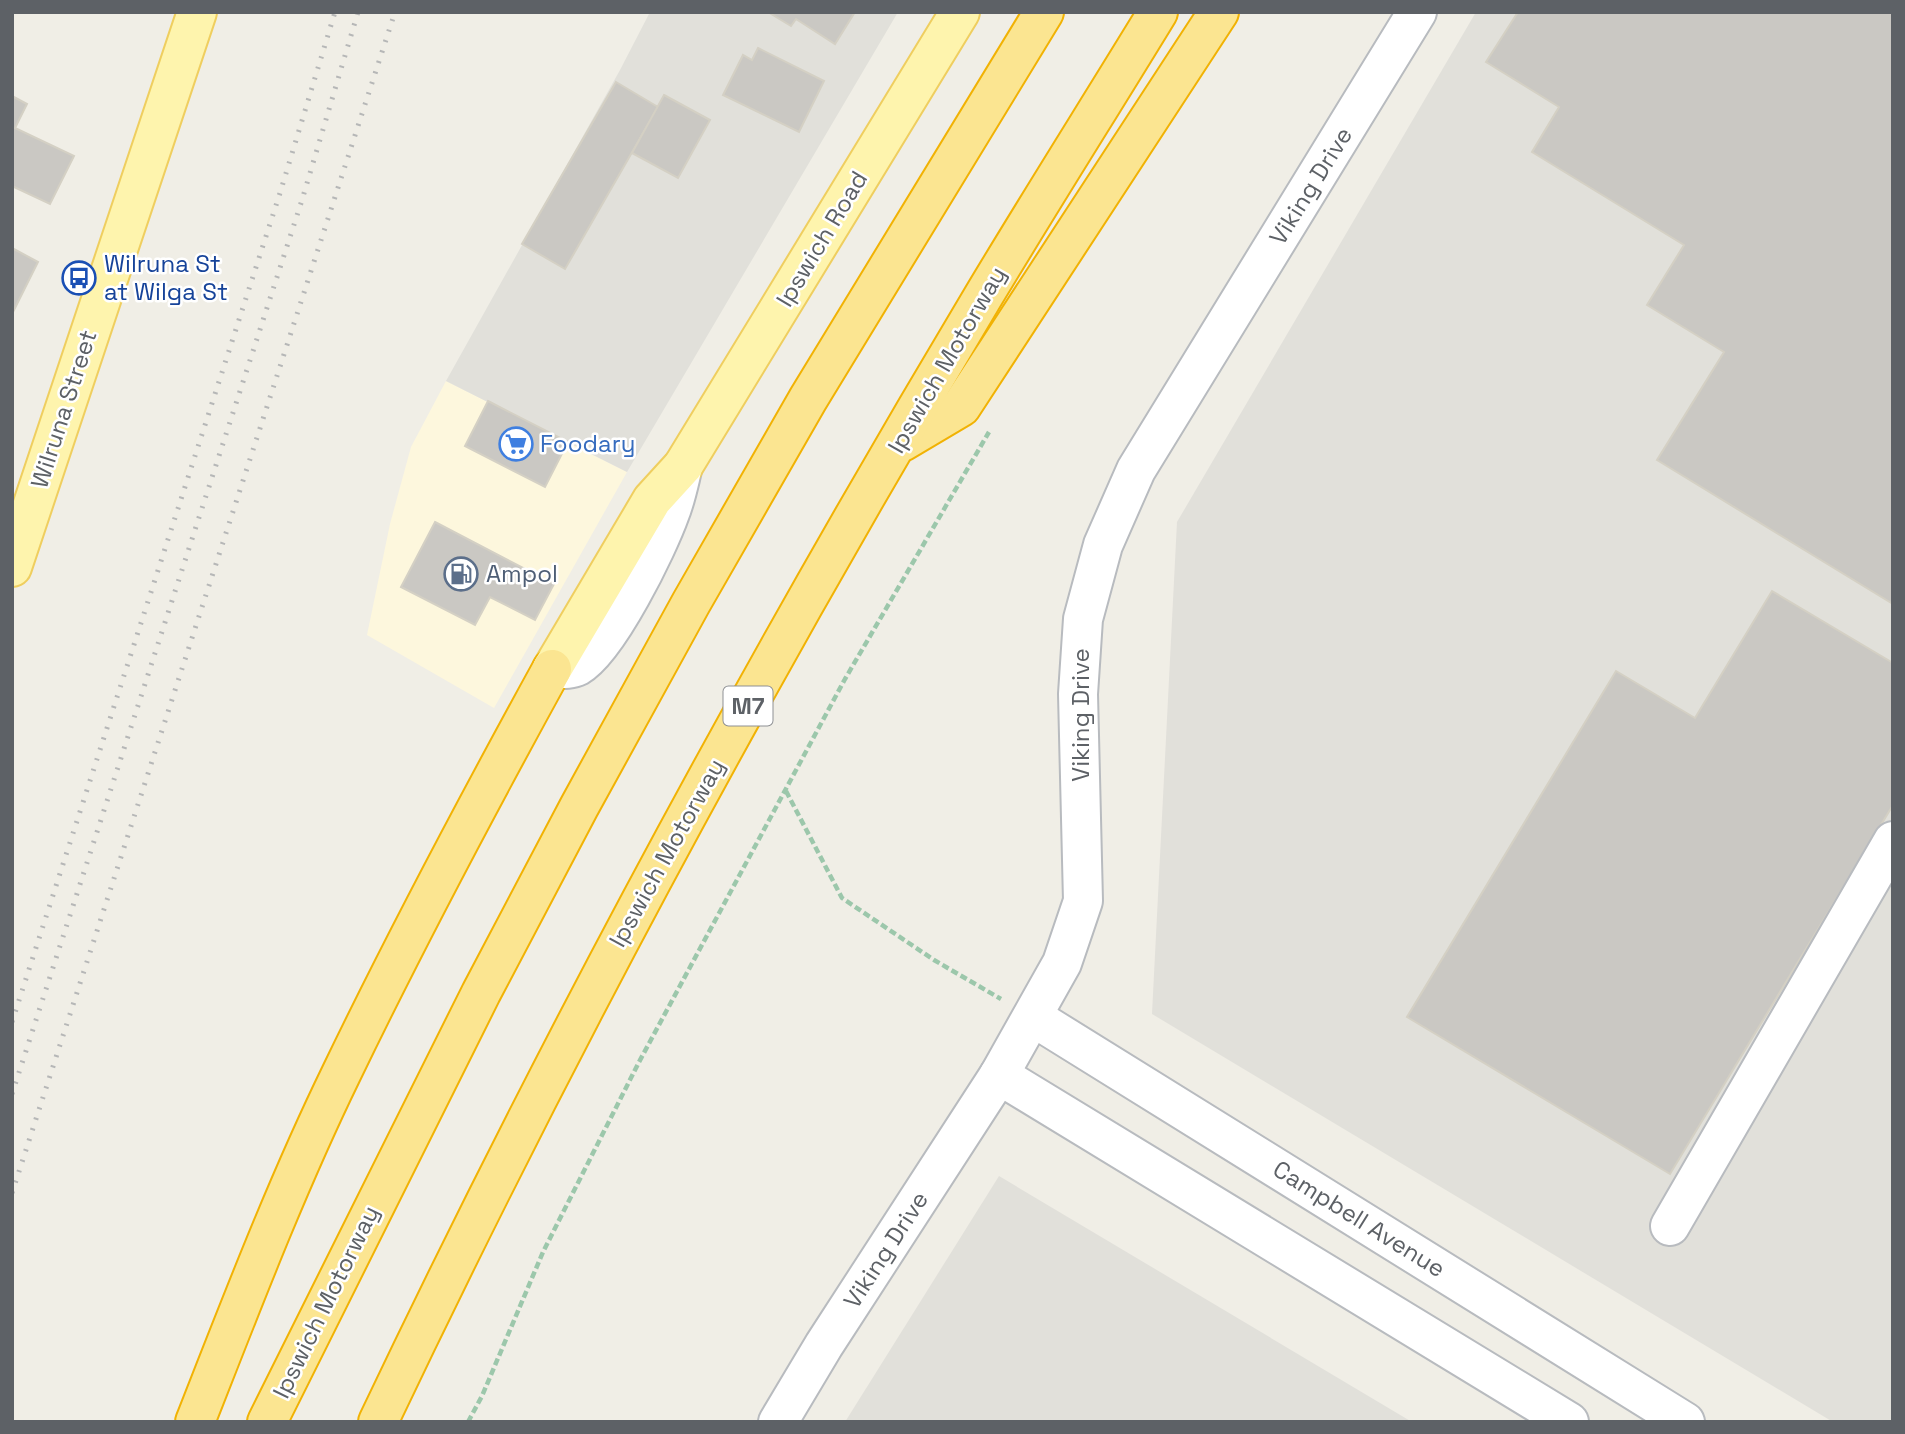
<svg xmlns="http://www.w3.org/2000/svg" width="1905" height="1434" font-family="'Space Grotesk',sans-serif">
<rect width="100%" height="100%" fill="#f0eee6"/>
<polygon fill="#fdf7dd" points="446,381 627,472 494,708 367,635 390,524 411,447"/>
<g fill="#e1e0da">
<polygon points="650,12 898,12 627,472 446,381 620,70"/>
<polygon points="1476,12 1893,12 1893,1422 1833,1422 1152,1014 1177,522"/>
<polygon points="999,1176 1412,1422 845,1422"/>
</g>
<g fill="#cac8c3" stroke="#d4d0c4" stroke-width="2">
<polygon points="768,12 855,12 835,44 796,19 791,26"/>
<polygon points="1518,12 1893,12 1893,604 1657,460 1724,352 1647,305 1684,245 1532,152 1559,107 1486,62"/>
<polygon points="758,48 824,81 799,132 723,95 743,55 752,60"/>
<polygon points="616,82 658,107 565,269 522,244"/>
<polygon points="664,95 710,120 678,178 632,153"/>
<polygon points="12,96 27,104 15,128 74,156 50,204 12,186"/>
<polygon points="12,248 38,262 12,314"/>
<polygon points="488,401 568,442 545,487 465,446"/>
<polygon points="435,522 554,584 535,620 490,597 475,625 401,587"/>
<polygon points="1772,591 1893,663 1893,805 1670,1174 1407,1017 1616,671 1695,718"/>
</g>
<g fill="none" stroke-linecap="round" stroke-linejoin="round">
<defs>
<g id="minor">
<path d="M552 669C561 669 570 670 578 666 608 649 658 547 670 513 676 498 679 482 683 466"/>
<polyline points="1033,1017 1685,1422"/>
<polyline points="999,1075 1569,1422"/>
<polyline points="1670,1226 1893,841"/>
<polyline points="778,1422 824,1345 999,1075 1062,963 1083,901 1078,694 1083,619 1103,545 1136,470 1417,12"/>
</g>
<g id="major">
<polyline points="12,567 197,12"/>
<polyline points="552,669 652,500 683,466 960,12"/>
</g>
<g id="highway">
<polyline points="902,442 961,407 1219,12"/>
<path d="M195 1422C241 1305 286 1187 341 1074 407 937 479 802 552 669"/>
<polyline points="267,1422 481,993 579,807 691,603 808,399 1044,12"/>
<path d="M378 1422C561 1037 765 661 984 295 1041 200 1100 107 1158 12"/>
</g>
</defs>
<use href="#minor" stroke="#b8bbbf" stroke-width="42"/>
<use href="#major" stroke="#efce5f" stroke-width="42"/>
<use href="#highway" stroke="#f1b204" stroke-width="42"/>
<g stroke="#9cc7ab" stroke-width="4.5" stroke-dasharray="7 3.5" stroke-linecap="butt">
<polyline points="786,791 842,898 934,960 1001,999"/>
<polyline points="468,1422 482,1396 543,1252 639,1062 845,679 989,432"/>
</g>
<use href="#minor" stroke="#fff" stroke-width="38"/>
<use href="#major" stroke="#fef4ad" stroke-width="38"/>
<use href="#highway" stroke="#fbe591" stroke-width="38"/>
<g stroke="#b6b7b7" stroke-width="5" stroke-dasharray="2 9" stroke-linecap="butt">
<polyline points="12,1022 280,193 335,12"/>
<polyline points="12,1094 302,200 358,12"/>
<polyline points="12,1193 395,12"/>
</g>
</g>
<defs>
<symbol id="bus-ring" viewBox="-11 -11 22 22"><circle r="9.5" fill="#fff" stroke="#1a4fb4" stroke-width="1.5"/><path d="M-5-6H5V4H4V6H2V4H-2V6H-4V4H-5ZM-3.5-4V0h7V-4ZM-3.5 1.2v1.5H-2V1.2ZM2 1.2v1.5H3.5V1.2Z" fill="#1a4fb4"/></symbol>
<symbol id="supermarket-ring" viewBox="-11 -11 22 22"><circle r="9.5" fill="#fff" stroke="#3f7fe0" stroke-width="1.5"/><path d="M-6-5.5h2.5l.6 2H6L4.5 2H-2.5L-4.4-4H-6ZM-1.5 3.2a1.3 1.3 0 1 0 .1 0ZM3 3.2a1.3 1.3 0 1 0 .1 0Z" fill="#3f7fe0"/></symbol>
<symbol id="fuel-ring" viewBox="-11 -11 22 22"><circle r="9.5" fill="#fff" stroke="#5c6f8a" stroke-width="1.5"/><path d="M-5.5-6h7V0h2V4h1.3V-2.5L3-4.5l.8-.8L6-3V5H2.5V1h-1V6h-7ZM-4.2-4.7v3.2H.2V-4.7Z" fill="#5c6f8a"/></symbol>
</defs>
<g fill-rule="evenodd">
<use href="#bus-ring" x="60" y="259" width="38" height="38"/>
<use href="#supermarket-ring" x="497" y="425" width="38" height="38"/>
<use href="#fuel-ring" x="442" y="555" width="38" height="38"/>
</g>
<g text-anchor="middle" stroke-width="5" stroke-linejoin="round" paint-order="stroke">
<rect fill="#fff" stroke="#8e9094" stroke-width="2" x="723.5" y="686.5" width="49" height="39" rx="5"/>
<g font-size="23" font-weight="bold" fill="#5d6166">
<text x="748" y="714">M7</text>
</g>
<g font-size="24" fill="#5d6166" stroke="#fff">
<text transform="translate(1311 186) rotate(-58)" y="8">Viking Drive</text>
<text transform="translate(822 239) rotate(-59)" y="8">Ipswich Road</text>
<text transform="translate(947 360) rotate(-60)" y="8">Ipswich Motorway</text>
<text transform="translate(64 409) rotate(-72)" y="8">Wilruna Street</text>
<text transform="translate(1081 715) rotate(-90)" y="8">Viking Drive</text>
<text transform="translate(667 853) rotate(-61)" y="8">Ipswich Motorway</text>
<text transform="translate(1359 1219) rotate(32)" y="8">Campbell Avenue</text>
<text transform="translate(886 1250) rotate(-57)" y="8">Viking Drive</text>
<text transform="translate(326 1302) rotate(-64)" y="8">Ipswich Motorway</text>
</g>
<g font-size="24" fill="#164399" stroke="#fff" text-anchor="start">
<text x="104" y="272">Wilruna St<tspan x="104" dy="28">at Wilga St</tspan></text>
</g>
<g font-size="24" fill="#366cbe" stroke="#fff" text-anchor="start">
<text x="540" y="452">Foodary</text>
</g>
<g font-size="24" fill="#4e5e75" stroke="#fff" text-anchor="start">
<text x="486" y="582">Ampol</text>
</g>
</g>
<rect width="1905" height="1434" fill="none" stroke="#5d6166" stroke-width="28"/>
</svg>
